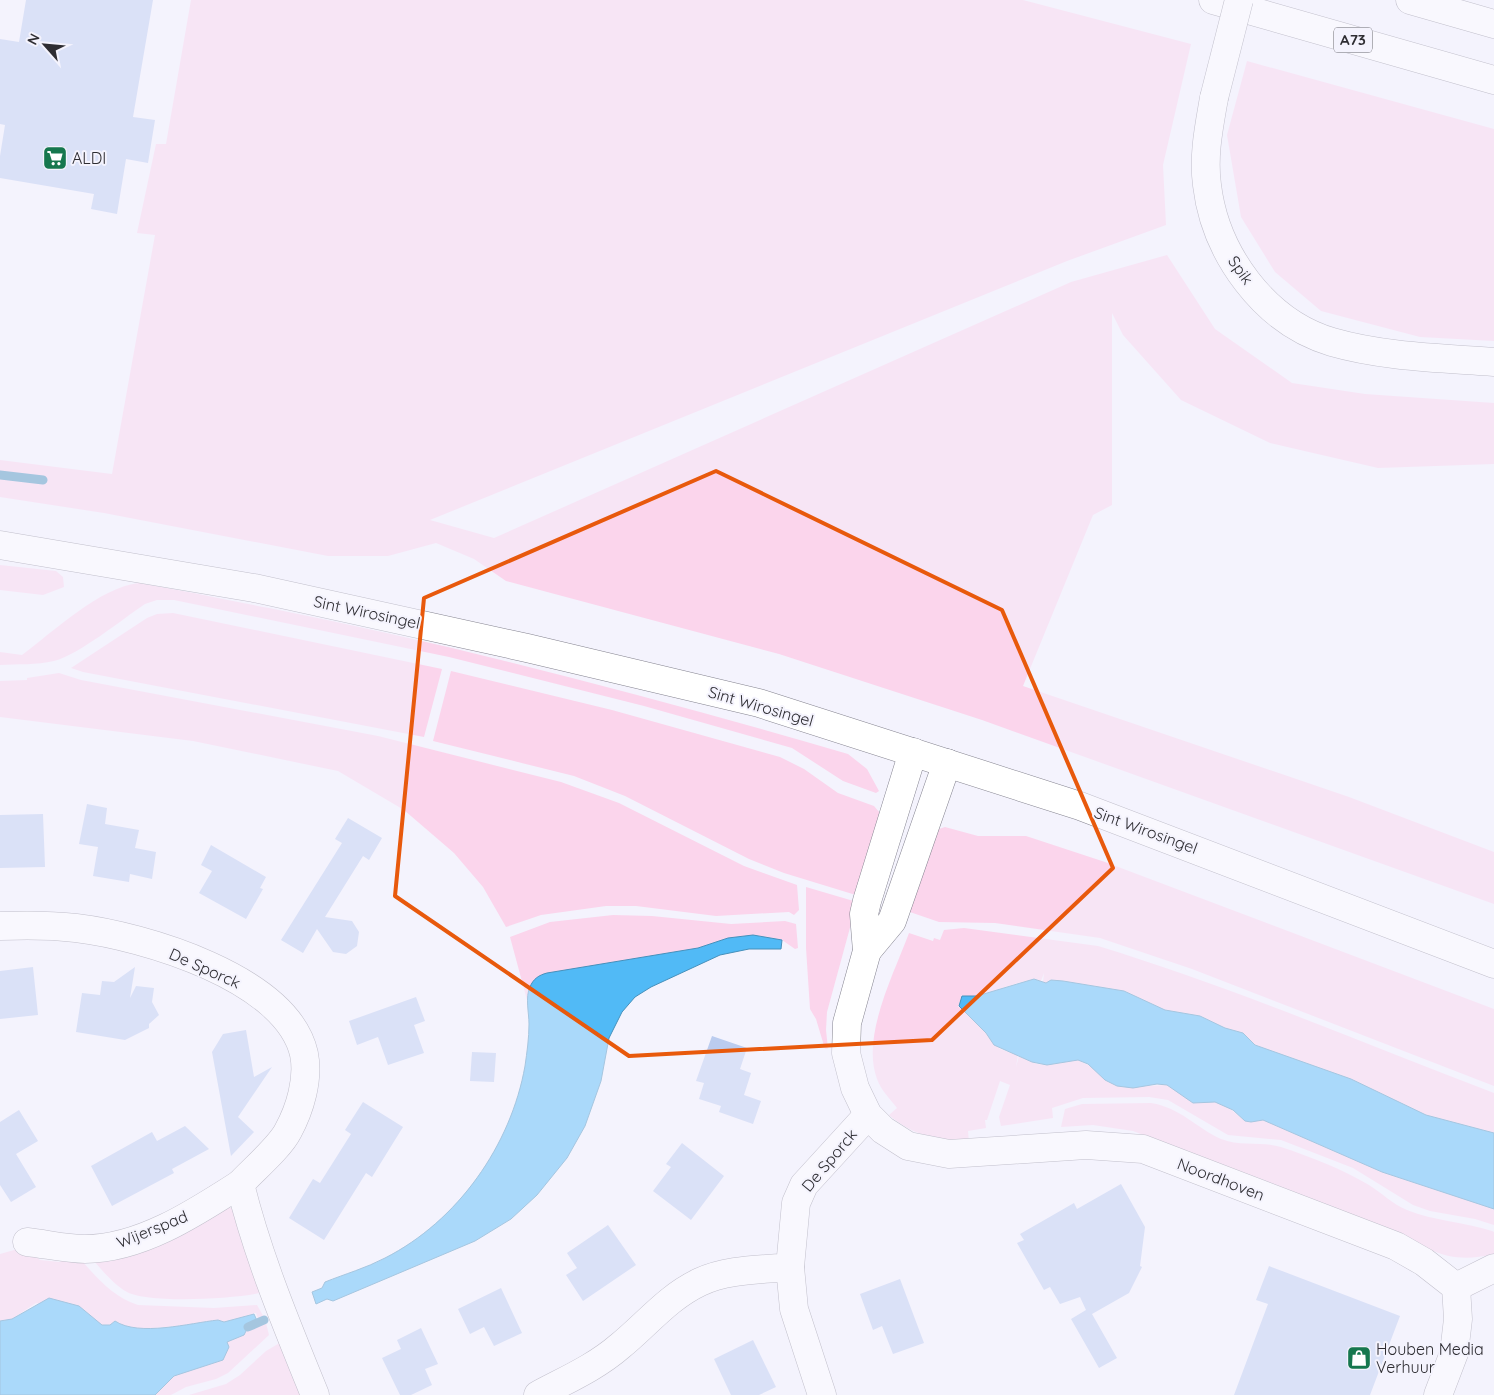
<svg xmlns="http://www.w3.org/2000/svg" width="1494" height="1395" font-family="Quicksand,sans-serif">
<rect width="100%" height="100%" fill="#f4f3fd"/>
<g fill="#fbd5ec">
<polygon points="191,0 1023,0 1191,44 1163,165 1166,225 1067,261 430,520 494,538 1071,282 1167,255 1215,329 1292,383 1365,394 1494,403 1494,464 1378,468 1270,443 1181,400 1123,335 1112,313 1112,505 1093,515 1023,686 1349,797 1494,852 1494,904 982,720 779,654 506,581 474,559 436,543 388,556 328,556 104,513 0,497 0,460 112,474 155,235 137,233 156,144 166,144"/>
<polygon points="1247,61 1494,129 1494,341 1420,337 1321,311 1275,272 1241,217 1227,135"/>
<polygon points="0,565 56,571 63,577 64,587 43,595 0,590"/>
<path d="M139 583C182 590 225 600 269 608 464 647 656 698 848 754L867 769 879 791 876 793 843 781 792 748 644 706 449 657 174 600H157L145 604C121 620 80 654 54 661 36 665 18 664 0 665V652L22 655C53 632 100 587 139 583Z"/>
<polygon points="173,613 442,669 424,737 83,672 71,668 147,618 157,614"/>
<polygon points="451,671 612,710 780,757 804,769 838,793 874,806 880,813 859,896 784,873 749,859 625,796 574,776 433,741"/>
<polygon points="59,673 81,680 378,736 561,782 619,803 744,866 797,885 799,910 794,915 789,912 716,916 636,906 606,906 541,915 506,927 483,887 454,853 404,810 338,771 193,741 0,717 0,681 27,680 27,678"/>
<polygon points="945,827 978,836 1026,836 1105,862 1494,1009 1494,1086 1192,969 1100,938 995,923 939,922 907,911 936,830"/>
<polygon points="806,887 857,902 827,1012 826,1030 828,1049 825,1049 816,1019 810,1009 806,948"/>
<polygon points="613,915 652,916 731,924 785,921 796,924 798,948 795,949 782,940 753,935 728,938 698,948 541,975 531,984 527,1000 510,937 550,922"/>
<path d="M964 928 1098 946C1232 987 1363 1043 1494 1093V1133L1426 1115 1351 1079 1255 1045 1243 1033 1225 1028 1200 1016 1165 1010 1124 991 1063 981 1051 980 1046 983 1043 982 1044 973 1041 981C1020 975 980 1003 962 995L958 1007 963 1008 1000 1049 1018 1055 1016 1067 1019 1056 1037 1064 1047 1065 1078 1060 1092 1067 1105 1080 1122 1087 1167 1085 1201 1103 1215 1102 1228 1107 1245 1121 1251 1122 1263 1120 1382 1172 1494 1209V1225L1475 1219 1430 1211 1413 1205 1353 1168 1281 1140 1228 1135 1168 1100 1149 1097 1083 1098 1052 1108 1053 1118 1001 1126 999 1117 1010 1085 1000 1081 987 1120H985L986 1128 968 1131 969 1142C938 1140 913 1136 889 1115L897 1108C890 1099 881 1090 877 1079 861 1036 894 974 909 933L933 941 934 938 940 940 944 930Z"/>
<path d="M1151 1103C1181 1108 1195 1127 1221 1139 1241 1147 1262 1141 1281 1147 1311 1157 1342 1169 1369 1185 1382 1193 1392 1204 1407 1210 1434 1221 1464 1222 1492 1231L1494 1232V1254C1453 1264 1433 1253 1398 1232L1133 1131 1093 1125 1061 1127 1065 1109 1082 1104Z"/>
<path d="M227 1205 236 1212 264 1292C239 1299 148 1304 127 1292 111 1283 99 1266 86 1252Z"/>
<path d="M21 1248 28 1249 40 1260 60 1262 70 1252H74C93 1273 110 1296 138 1305L214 1308 257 1305 265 1319 269 1335 228 1373 216 1379 186 1387 171 1395H155L174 1376 223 1360 227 1342 244 1335 247 1329 260 1325 256 1313 224 1322 141 1329 127 1328 116 1321 110 1325H102L36 1303 12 1319 0 1321V1254Z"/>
<polygon points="283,1341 305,1395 189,1395 226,1384 240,1375 266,1351"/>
</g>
<g fill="#51baf6" stroke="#4690bb">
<path d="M753 935 782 940 781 949H749L720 955 651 987 635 997 622 1012 609 1038 601 1081 585 1126 567 1158 537 1195 511 1219 475 1241 333 1301 327 1299 316 1304 312 1292 322 1288 325 1282C345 1274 366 1268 385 1258 458 1221 511 1145 525 1066 527 1052 529 1038 529 1024 529 1013 525 997 530 987 533 979 539 975 547 973L698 948 728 938Z"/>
<polygon points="1034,979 1046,983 1051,980 1063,981 1124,991 1165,1010 1200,1016 1225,1028 1243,1033 1255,1045 1351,1079 1426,1115 1494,1133 1494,1209 1382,1172 1263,1120 1251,1122 1245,1121 1233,1110 1215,1102 1193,1103 1167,1085 1157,1084 1133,1088 1117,1086 1105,1080 1088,1064 1078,1060 1047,1065 1032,1062 994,1045 986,1033 959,1006 962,996 977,996"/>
<path d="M49 1298 79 1306 102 1325H110L115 1321C139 1337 190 1323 218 1320L224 1322 254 1314 259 1325 247 1329 244 1335 227 1342 229 1347 223 1360 174 1376 155 1395H0V1321L12 1319Z"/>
</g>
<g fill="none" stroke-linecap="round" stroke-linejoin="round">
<g stroke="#4690bb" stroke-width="9">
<polyline points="0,475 43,480"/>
<polyline points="248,1327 264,1320"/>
</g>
</g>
<g fill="#bbccef">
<polygon points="26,0 153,0 133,117 155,120 148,163 126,159 117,214 91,209 94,194 0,178 0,156 5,125 0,124 0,39 19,42"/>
<polygon points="87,804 107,808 105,824 139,830 135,848 156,852 152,879 130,874 129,882 93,876 98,847 79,844"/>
<polygon points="43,814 45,867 0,868 0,815"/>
<polygon points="348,818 382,838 369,860 363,856 325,917 352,921 359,932 357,946 346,954 333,952 317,929 303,953 281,940 342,843 335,839"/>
<polygon points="211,845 266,877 260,888 263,889 246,919 199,893 212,871 201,865"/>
<polygon points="33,967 38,1015 0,1019 0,971"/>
<polygon points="135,967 130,998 136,986 154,988 152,1002 159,1015 149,1024 149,1028 125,1040 76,1032 82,993 100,995 102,981 114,982"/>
<polygon points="416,997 425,1021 414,1025 424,1053 388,1065 378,1037 357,1045 349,1021"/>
<polygon points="246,1030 254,1077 272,1067 238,1117 254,1132 231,1156 212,1052 223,1034"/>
<polygon points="712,1036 747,1048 740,1069 751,1073 744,1095 761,1101 753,1124 719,1112 721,1106 699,1099 704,1083 696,1081"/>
<polygon points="472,1052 496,1053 494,1082 470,1081"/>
<polygon points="363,1102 403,1127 372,1177 366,1173 324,1240 289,1218 313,1179 320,1183 351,1134 345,1130"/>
<polygon points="19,1110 38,1141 16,1154 36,1187 11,1202 0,1185 0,1122"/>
<polygon points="185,1126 209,1149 172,1169 174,1173 112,1206 91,1166 152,1132 157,1141"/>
<polygon points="682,1143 724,1176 691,1220 653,1191 671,1167 666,1164"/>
<polygon points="1121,1184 1145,1227 1140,1266 1142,1267 1129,1293 1092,1314 1117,1358 1099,1368 1071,1319 1086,1310 1080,1297 1060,1304 1050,1287 1044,1290 1017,1243 1024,1240 1020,1234 1074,1203 1077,1209"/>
<polygon points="608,1225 636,1265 583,1301 566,1275 577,1268 567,1253"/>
<polygon points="1269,1266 1400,1316 1370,1395 1234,1395 1268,1304 1256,1300"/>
<polygon points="900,1279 924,1343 893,1354 882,1326 873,1330 860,1294"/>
<polygon points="501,1288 522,1333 494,1346 484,1327 470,1334 458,1309"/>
<polygon points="421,1328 438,1364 425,1369 432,1385 411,1395 400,1395 382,1358 401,1349 397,1340"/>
<polygon points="753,1340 776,1387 759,1395 731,1395 714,1359"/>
</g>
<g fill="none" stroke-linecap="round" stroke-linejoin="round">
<defs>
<g id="minor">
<polyline points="913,752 867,901 864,914 867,951 847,1023 846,1053 855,1088 868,1115 883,1130 908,1146 949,1154 1086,1145 1143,1149 1396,1246 1424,1262 1456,1287 1458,1319 1454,1353 1438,1395"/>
<path d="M0 926C25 925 51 925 76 928 143 936 287 978 304 1054 309 1079 300 1109 288 1131 280 1147 253 1170 240 1184 258 1257 287 1326 315 1395"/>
<polyline points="867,951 892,921 947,763"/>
<path d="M27 1242C46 1244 66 1249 85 1249 140 1249 195 1213 240 1184"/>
<polyline points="790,1267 794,1309 822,1395"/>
<polyline points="1456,1287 1494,1268"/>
<path d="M538 1395C566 1380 596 1367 620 1346 647 1324 668 1297 700 1282 728 1269 761 1270 790 1267L796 1203 804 1185 868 1115"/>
</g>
<path id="tertiary" d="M1214 98C1209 127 1203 155 1207 185 1215 253 1264 322 1332 342 1384 357 1441 358 1494 362"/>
<polyline id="secondary" points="0,545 254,588 527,648 759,703 1080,806 1494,964"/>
<g id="motorway">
<polyline points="1213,0 1494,80"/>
<polyline points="1410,0 1494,24"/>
</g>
</defs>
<use href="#minor" stroke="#858490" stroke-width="29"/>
<use href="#tertiary" stroke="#858490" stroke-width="29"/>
<use href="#secondary" stroke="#858490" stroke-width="29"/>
<use href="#motorway" stroke="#858490" stroke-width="29"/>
<use href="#minor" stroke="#fff" stroke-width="28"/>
<use href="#tertiary" stroke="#fff" stroke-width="28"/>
<use href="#secondary" stroke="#fff" stroke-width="28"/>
<use href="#motorway" stroke="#fff" stroke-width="28"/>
<defs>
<polyline id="tertiary-bridge" points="1214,98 1239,0"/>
</defs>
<use href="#tertiary-bridge" stroke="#858490" stroke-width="29" stroke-linecap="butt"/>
<use href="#tertiary-bridge" stroke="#fff" stroke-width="28"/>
</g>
<path d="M0 0H1494V1395H0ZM716 471 1002 610 1113 868 932 1040 629 1056 395 896 424 598Z" fill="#f4f3fd" fill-opacity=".55" fill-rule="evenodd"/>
<path fill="none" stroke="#e8590c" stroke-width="4" stroke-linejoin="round" d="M716 471 1002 610 1113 868 932 1040 629 1056 395 896 424 598Z"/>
<defs>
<symbol id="supermarket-square" viewBox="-11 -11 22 22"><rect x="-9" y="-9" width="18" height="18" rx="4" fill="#16774e" stroke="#f4f3fd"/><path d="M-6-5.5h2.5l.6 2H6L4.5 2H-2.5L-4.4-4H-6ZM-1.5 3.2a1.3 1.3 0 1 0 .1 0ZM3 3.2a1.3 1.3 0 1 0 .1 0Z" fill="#fff"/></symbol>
<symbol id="shop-square" viewBox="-11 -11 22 22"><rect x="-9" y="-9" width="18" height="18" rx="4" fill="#16774e" stroke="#f4f3fd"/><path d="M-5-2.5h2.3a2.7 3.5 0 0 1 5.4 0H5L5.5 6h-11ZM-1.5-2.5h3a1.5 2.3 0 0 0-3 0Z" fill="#fff"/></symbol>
</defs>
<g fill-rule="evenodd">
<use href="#supermarket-square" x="41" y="144" width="28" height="28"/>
<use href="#shop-square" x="1345" y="1344" width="28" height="28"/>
</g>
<g text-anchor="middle" stroke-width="4" stroke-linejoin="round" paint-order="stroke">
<rect fill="#f4f3fd" stroke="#69686f" stroke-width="1" x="1334" y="27.5" width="38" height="25" rx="4"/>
<g font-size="15" font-weight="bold" fill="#2e2d32">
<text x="1353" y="45">A73</text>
</g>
<g font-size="16" fill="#2e2d32" stroke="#f4f3fd" text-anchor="start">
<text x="72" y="164">ALDI</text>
<text x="1376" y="1355">Houben Media<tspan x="1376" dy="18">Verhuur</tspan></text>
</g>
<g font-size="16" fill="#2e2d32" stroke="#f4f3fd">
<text transform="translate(1241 270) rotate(54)" y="6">Spik</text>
<text transform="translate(367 612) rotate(12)" y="6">Sint Wirosingel</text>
<text transform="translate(761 706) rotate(16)" y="6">Sint Wirosingel</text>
<text transform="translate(1146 830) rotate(20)" y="6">Sint Wirosingel</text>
<text transform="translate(205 968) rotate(24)" y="6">De Sporck</text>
<text transform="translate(829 1160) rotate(-50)" y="6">De Sporck</text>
<text transform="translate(1221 1179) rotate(21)" y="6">Noordhoven</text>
<text transform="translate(152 1229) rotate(-22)" y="6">Wijerspad</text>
</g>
</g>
<g transform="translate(45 45) rotate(297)" stroke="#f4f3fd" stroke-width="4" paint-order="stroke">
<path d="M0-4L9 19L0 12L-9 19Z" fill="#2e2d32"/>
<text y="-8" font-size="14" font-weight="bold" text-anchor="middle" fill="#2e2d32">N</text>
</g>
</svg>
